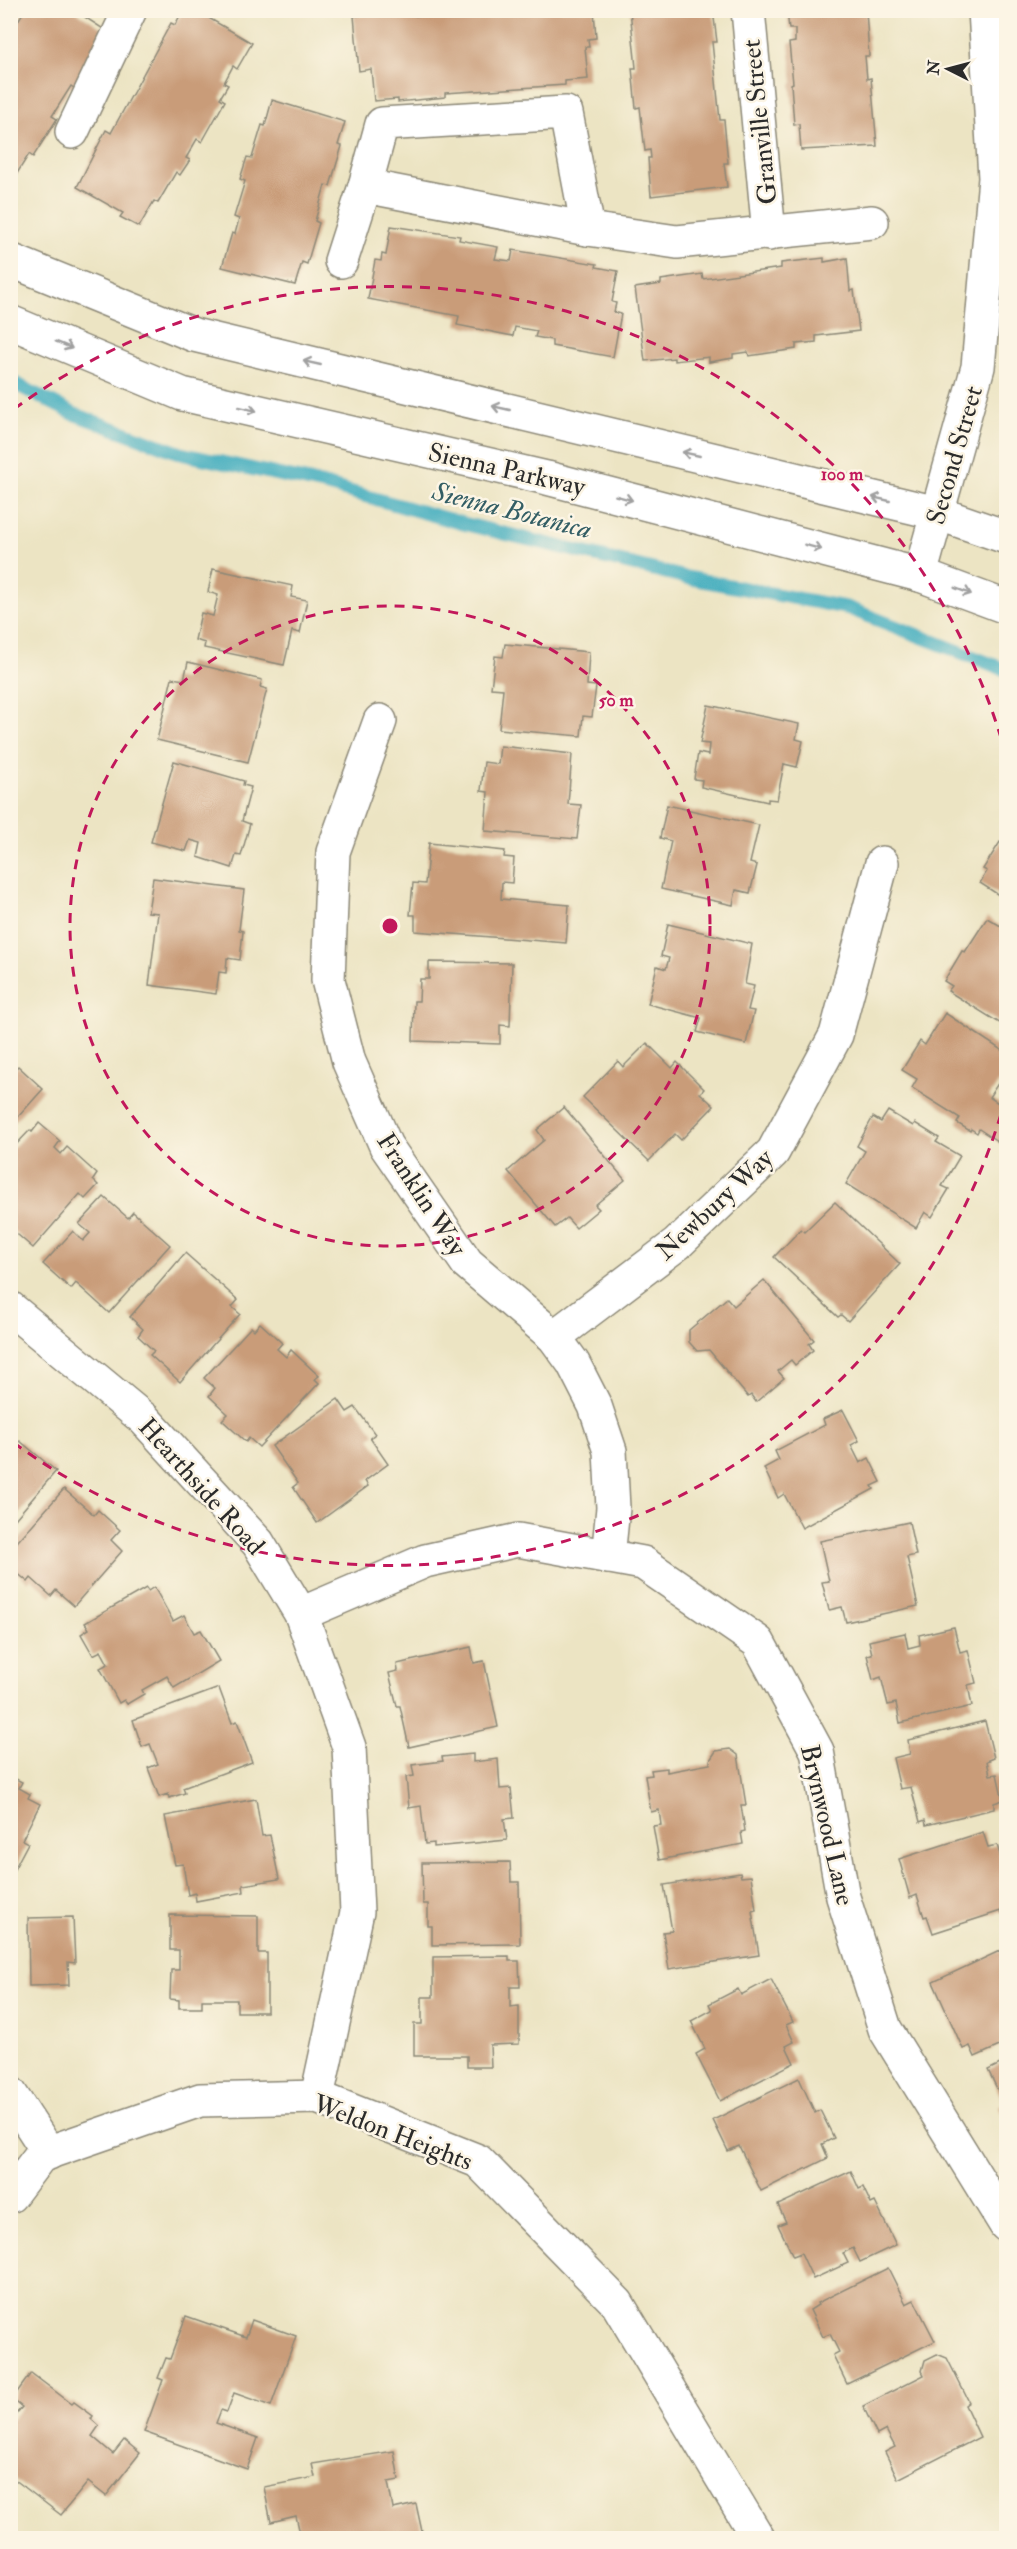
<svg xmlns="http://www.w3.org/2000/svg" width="1017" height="2549" font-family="'IM FELL Double Pica',serif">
<rect width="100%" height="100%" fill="#fcf5e5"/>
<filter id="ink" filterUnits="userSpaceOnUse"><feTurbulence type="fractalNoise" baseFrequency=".0167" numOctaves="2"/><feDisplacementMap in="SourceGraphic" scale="12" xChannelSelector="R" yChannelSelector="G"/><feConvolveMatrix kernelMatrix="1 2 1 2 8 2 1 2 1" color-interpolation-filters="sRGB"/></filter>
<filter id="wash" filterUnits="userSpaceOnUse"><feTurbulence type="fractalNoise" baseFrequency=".008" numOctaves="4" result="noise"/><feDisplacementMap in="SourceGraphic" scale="24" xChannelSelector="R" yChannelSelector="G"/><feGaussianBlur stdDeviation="1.35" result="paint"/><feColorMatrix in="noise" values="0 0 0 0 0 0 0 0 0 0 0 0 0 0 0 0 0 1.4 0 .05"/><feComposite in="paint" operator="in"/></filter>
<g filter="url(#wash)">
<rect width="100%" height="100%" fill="#ece4c3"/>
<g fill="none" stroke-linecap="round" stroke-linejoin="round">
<polyline stroke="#3eabbd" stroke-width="14" points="10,381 74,414 183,454 326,485 465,524 684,577 848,608 1006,670"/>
</g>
<g id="blocks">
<g fill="#c99c79">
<polygon points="29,10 74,10 105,30 97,51 74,88 71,86 52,116 57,119 33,157 29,154 16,175 10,172 10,34 24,11 28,13"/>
<polygon points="183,10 195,10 252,43 237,69 233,66 224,83 228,85 220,98 225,101 202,142 197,139 186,158 190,160 180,175 176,172 158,203 154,201 139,227 120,217 123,213 77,187 106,130 111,133 171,23 175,25"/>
<polygon points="413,10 415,10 415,16 430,15 430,12 439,10 594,10 596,38 588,39 589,47 585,47 588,79 565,81 565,85 445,93 445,97 398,102 398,99 374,101 371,69 359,71 354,16"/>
<polygon points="630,10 713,10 717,42 712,42 720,120 724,120 728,163 724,163 727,187 651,196 648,158 651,158 650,150 645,151 640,107 636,108 632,68 636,68"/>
<polygon points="787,10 866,10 869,56 865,56 867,79 871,78 877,146 801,150 799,124 794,125 791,84 793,83 789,43 795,42 795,29 789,29"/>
<polygon points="272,100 345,122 338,145 342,146 330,186 325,185 315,221 319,223 307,264 302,262 295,285 222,267 232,233 235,234 239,219 234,217 245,181 240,179 247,157 252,158 262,125 265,126"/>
<polygon points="391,226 460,236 459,240 498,247 495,259 511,261 513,250 597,264 596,267 618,271 612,302 616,303 614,312 621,314 613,357 552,346 552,340 535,337 537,331 515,327 513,336 457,325 459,316 368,299 375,260 381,261 382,254 386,255"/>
<polygon points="824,258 824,262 847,258 850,291 854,290 859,331 816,336 816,342 796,344 796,349 749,356 748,352 733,354 733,358 709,362 709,357 674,361 674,358 645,361 635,288 661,284 661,280 702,274 703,279 781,268 781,263"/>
<polygon points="213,569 293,586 291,597 307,600 300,633 292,631 284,665 204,648 205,643 195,640 201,613 213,616 218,595 208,592"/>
<polygon points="505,644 589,652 587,685 596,686 592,717 583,716 581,736 499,729 503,689 491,688 495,656 503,657"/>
<polygon points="188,662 262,680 260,687 267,689 248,762 157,740 172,678 184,680"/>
<polygon points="708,705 799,724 796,739 803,741 797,767 784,764 777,800 768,799 768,802 701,787 702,780 694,779 698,753 708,755 709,744 700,743"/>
<polygon points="500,746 572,754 568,804 581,805 577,839 485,831 488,792 481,791 484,762 498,764"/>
<polygon points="174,761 244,781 243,785 251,787 242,821 250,824 241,856 236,855 232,868 198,857 201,843 190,840 186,851 151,842"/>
<polygon points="667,805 759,825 750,863 757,865 750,893 736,890 733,905 661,889 671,841 660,838"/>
<polygon points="1000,842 1006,846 1006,896 1005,899 980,883 987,871 983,869"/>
<polygon points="429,843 505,851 504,857 514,858 512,883 502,882 501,899 569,905 566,943 415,931 415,915 410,915 413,883 425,884"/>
<polygon points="153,878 244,890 239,930 243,931 240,960 227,958 226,973 219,972 216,994 149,985 158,913 148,912"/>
<polygon points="987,918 1006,929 1006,1027 948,991 952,986 944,981 962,951 965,952"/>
<polygon points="668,924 752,944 745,984 754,986 748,1010 754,1011 746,1044 697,1032 701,1018 648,1004 657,966 666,969 669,958 661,956"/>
<polygon points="429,962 512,963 510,1026 500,1025 500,1044 413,1041 414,1001 419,1001 420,979 429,979"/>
<polygon points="945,1013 1006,1053 1006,1087 999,1082 989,1097 1006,1108 1006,1139 1003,1145 979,1129 977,1133 971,1129 970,1131 957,1123 960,1118 912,1088 917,1079 902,1070 920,1041 925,1045"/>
<polygon points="647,1043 672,1068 677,1062 704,1089 700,1093 714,1106 681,1140 675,1134 649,1161 583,1097 618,1061 623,1067"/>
<polygon points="18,1066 43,1089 10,1126 10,1074"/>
<polygon points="564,1107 625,1180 595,1205 599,1209 576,1228 567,1218 555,1227 508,1171 544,1140 537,1130"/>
<polygon points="888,1111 913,1126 915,1123 939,1138 936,1142 960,1156 942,1186 949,1189 932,1217 925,1212 916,1228 846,1184 865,1151 857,1146 873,1117 881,1122"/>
<polygon points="39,1123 60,1141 55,1148 61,1154 67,1147 97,1174 93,1180 98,1185 85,1199 80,1194 33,1248 10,1228 10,1151 30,1130 32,1132"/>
<polygon points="104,1197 128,1218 133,1212 170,1245 109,1313 76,1283 71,1289 43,1264 73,1231 83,1241 90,1233 79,1224"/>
<polygon points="835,1202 900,1264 848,1321 841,1315 838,1317 774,1257 801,1229 804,1232"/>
<polygon points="185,1253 238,1300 232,1307 240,1314 180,1382 150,1355 154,1351 138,1336 143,1329 130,1317"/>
<polygon points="764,1280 814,1340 809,1344 813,1350 795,1365 791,1360 778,1371 784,1378 756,1402 751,1395 748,1397 709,1350 697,1351 689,1342 689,1330 727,1298 734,1306"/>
<polygon points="260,1323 282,1343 277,1349 286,1357 291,1350 319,1376 315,1379 319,1383 259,1447 249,1438 246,1442 222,1420 228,1414 209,1396 215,1388 204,1378 251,1327 254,1330"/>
<polygon points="338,1399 347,1412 355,1407 375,1434 370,1438 388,1464 365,1481 368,1486 317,1523 293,1487 298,1483 272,1446"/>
<polygon points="843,1410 859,1441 851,1445 860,1463 869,1458 881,1482 872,1486 874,1489 802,1528 784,1494 778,1498 764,1468 779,1460 775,1451 825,1425 823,1419"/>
<polygon points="10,1440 16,1445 20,1441 56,1471 10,1525"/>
<polygon points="64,1489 94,1515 98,1510 120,1530 111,1540 122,1551 74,1606 56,1590 51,1596 31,1578 28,1582 10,1567 10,1550"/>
<polygon points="909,1522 916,1555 907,1557 918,1606 846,1622 842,1607 829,1610 822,1582 829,1581 820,1541"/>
<polygon points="154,1587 173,1621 184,1615 194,1633 201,1630 219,1661 174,1688 167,1676 142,1690 144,1694 127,1704 124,1700 119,1703 100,1668 108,1664 101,1651 93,1655 81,1634 89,1629 85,1623 146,1588 148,1591"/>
<polygon points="954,1627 960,1652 968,1650 976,1683 968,1685 972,1706 900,1723 896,1703 888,1705 881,1677 873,1680 867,1655 872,1654 869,1641 905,1633 908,1648 920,1645 919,1635"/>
<polygon points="471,1647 474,1663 484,1661 498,1727 409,1747 400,1706 397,1706 389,1673 398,1671 397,1664"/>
<polygon points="219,1688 232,1723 237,1721 252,1762 183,1788 185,1793 169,1798 168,1794 159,1797 148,1768 158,1764 150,1744 142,1747 133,1720"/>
<polygon points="985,1721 994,1758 987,1761 990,1775 997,1774 1003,1800 994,1803 994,1809 926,1825 925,1820 920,1822 911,1787 900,1789 893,1758 910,1754 908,1740"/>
<polygon points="730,1749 738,1755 746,1805 741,1805 745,1831 741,1832 743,1844 659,1860 653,1826 661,1825 659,1810 651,1812 645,1776 652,1775 651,1770 667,1768 667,1772 710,1764 710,1760 716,1751"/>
<polygon points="473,1754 473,1762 498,1759 500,1789 511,1788 514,1818 504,1819 507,1840 434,1847 434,1843 425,1844 421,1806 409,1808 406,1777 414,1776 412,1765 443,1761 442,1757"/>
<polygon points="10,1776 22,1782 19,1788 30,1794 28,1798 40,1804 22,1840 28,1843 10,1877"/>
<polygon points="256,1799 262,1836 270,1835 279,1879 243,1885 244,1892 196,1901 195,1893 188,1895 183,1864 175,1865 165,1816"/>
<polygon points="983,1832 988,1847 997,1845 1006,1874 1006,1912 1002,1913 1001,1911 933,1933 927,1916 924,1917 917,1895 910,1898 899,1859"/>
<polygon points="510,1862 511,1882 519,1882 520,1944 432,1945 432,1926 428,1926 428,1904 423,1904 422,1863"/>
<polygon points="740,1873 741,1877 751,1876 756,1910 752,1911 759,1955 669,1969 663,1932 672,1931 664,1885"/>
<polygon points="170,1915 258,1916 258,1953 267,1953 267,2012 237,2012 237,2000 202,2000 202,2008 179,2008 179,2000 170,1999 171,1970 179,1970 179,1950 170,1950"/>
<polygon points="73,1917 75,1963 68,1962 69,1985 29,1986 28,1918"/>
<polygon points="1006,1948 1006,2025 1001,2028 1006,2043 975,2057 970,2046 963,2049 933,1982"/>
<polygon points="509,1956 509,1961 519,1961 520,1987 510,1987 510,2007 519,2006 519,2044 490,2045 491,2067 467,2067 467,2056 414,2056 414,2024 422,2024 422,1997 433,1997 433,1957"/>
<polygon points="771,1979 793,2022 786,2025 794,2042 786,2046 794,2063 720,2101 696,2054 705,2049 691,2021 712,2010 709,2004 738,1989 741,1995"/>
<polygon points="1006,2061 1006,2123 999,2106 1004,2103 988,2070"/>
<polygon points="799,2078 815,2113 820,2110 834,2138 822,2144 828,2158 761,2191 739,2146 728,2151 713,2120"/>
<polygon points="851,2171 859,2189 863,2187 871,2204 875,2202 896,2245 860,2262 853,2248 843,2253 848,2263 813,2279 801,2253 793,2256 778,2225 786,2222 778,2205"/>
<polygon points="888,2268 906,2304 914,2300 935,2341 847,2384 833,2355 839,2352 830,2334 823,2337 810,2310 818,2305 817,2303"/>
<polygon points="186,2316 246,2337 252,2320 296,2336 271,2406 234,2393 227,2412 221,2410 216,2423 258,2438 247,2469 144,2432 163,2380 158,2378 166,2358 170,2359"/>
<polygon points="937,2354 947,2358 969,2402 965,2405 980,2437 898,2479 885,2452 895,2447 886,2430 877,2435 863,2406 924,2375 922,2371 925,2360"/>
<polygon points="31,2373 72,2404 74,2402 93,2416 91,2419 99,2426 92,2436 113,2454 124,2440 140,2453 106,2496 88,2482 61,2515 10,2476 10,2421 22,2407 12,2399"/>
<polygon points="394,2451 399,2480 388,2482 393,2509 416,2504 423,2536 415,2538 301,2538 296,2516 271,2522 264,2487 315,2477 312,2464"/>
</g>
</g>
</g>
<g filter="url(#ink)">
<use href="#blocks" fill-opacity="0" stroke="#8c8877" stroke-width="1.5"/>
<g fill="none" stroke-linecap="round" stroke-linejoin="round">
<defs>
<g id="minor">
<polyline points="748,10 769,234"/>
<polyline points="72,132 130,10"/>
<polyline points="365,186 588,229 677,242 872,222"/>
<polyline points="341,261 365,186 382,124 566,113 588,229"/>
<polyline points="920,575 978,367 995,178 985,10"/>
<polyline points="380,721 333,852 328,980 349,1062 386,1146 467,1263 554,1337 573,1363 595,1406 610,1451 613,1508 608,1557"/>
<polyline points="10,1308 144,1419 258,1543 301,1614 349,1747 357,1912 317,2097"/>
<polyline points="554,1337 677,1244 773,1152 836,1035 882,863"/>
<polyline points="301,1614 425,1561 518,1540 643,1563 758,1642 817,1751 843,1897 885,2029 1006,2225"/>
<polyline points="10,2093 49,2153"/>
<polyline points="10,2196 41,2155 200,2100 317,2097 478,2161 617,2303 758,2538"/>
</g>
<g id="major">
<polyline points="10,260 194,335 937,513 1006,537"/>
<polyline points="10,322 182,394 547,478 920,575 1006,607"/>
</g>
</defs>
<use href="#minor" stroke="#8c8877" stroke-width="36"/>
<use href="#major" stroke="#8c8877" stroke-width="36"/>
<use href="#minor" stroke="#fff" stroke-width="33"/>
<use href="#major" stroke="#fff" stroke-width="33"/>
</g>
<defs><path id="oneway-shaft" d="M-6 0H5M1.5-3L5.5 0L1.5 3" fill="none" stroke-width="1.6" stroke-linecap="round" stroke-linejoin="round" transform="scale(1.5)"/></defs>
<g stroke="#a0a0a0">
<use href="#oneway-shaft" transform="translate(64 345) rotate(23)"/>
<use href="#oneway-shaft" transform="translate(312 363) rotate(-167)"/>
<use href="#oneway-shaft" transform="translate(501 408) rotate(-167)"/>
<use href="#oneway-shaft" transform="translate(248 409) rotate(13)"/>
<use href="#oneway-shaft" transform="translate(691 454) rotate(-167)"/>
<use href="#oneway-shaft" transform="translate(624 498) rotate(15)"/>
<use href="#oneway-shaft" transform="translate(881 499) rotate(-167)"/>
<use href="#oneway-shaft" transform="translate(813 547) rotate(15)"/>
<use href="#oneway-shaft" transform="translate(963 591) rotate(21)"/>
</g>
</g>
<g fill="none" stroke="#c2185b" stroke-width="3" stroke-dasharray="10 8">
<circle cx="390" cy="926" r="320"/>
<path d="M1006 1097A639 639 0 0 1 14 1443M14 409A639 639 0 0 1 1006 755"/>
</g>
<g text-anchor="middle" stroke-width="5" stroke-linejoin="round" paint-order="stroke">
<g font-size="26" fill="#2b2b2b" stroke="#fcf5e5">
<text transform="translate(759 122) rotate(-96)" y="9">Granville Street</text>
<text transform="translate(954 455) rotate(-74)" y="9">Second Street</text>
<text transform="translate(507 469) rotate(13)" y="9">Sienna Parkway</text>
<text transform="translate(422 1194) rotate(57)" y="9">Franklin Way</text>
<text transform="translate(714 1204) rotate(-43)" y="9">Newbury Way</text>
<text transform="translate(202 1486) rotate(48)" y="9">Hearthside Road</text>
<text transform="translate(828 1825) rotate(77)" y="9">Brynwood Lane</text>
<text transform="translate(393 2132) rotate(21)" y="9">Weldon Heights</text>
</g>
<g font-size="27" font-style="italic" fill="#335e65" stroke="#fcf5e5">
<text transform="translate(512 510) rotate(14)" y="9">Sienna Botanica</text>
</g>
</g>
<circle cx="390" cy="926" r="9" fill="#c2185b" stroke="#fcf5e5" stroke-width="3"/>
<g font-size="18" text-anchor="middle" font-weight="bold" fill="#c2185b" stroke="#fcf5e5" stroke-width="5" stroke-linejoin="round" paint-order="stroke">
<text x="842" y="480">100 m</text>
<text x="616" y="706">50 m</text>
</g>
<rect width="1017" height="2549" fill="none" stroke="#fcf5e5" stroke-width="36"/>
<g transform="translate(948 69) rotate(276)" stroke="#fcf5e5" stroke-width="4.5" paint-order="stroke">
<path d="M0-4.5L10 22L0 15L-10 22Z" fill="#2b2b2b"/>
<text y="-9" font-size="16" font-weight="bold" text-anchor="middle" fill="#2b2b2b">N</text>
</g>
</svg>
